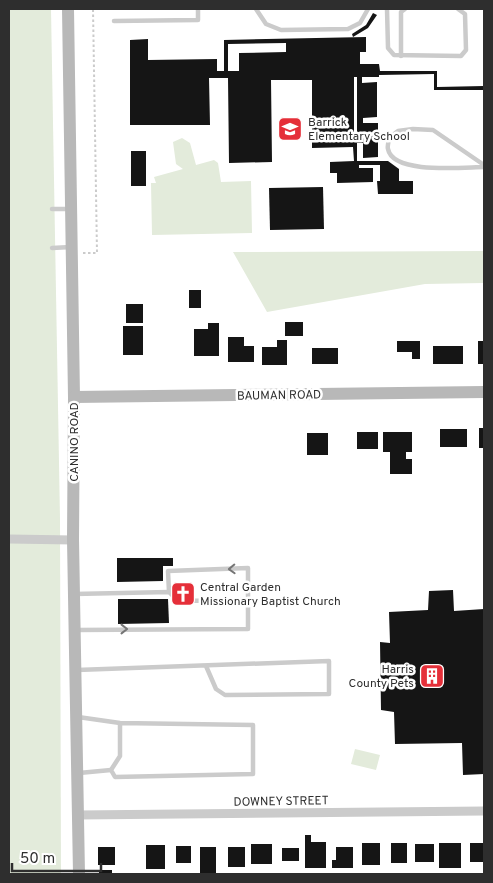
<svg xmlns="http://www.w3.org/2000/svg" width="493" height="883" font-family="Overpass,sans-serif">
<rect width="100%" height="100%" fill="#fff"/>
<g fill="#e3ebdb">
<polygon points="9,9 51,9 60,519 61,874 9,874"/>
<polygon points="182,138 190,143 196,165 214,160 218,163 221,182 251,181 252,233 152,235 151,183 156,183 154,177 183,169 176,164 173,142"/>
<polygon points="484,251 484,283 425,284 267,312 233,252"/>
<polygon points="355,749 380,755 376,770 351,764"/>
</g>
<g fill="#151515" fill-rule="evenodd">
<polygon points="373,13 377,15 368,28 353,37 352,34 366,25"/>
<path d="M366 37V52H360V64H379L380 71H437V87L484 86V90H434V74L379 75V77H362V83L377 82V117L363 118V123H378V157L363 158V143H357V161H388L399 169V181H413V194H378L377 181H380V165H359V168H373V182L337 183V173H330V162L354 161 353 147 312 148V80H271L272 162 229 163 228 78H209L210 125H130V40L148 39V60L217 59V71H224V40ZM286 43V52L239 53V71H228V44ZM354 77H357V136H354Z"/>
<rect x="131" y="151" width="15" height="35"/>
<polygon points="323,187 324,229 270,230 269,188"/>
<rect x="189" y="290" width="12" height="18"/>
<rect x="126" y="304" width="17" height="19"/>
<rect x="285" y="322" width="18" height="14"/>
<polygon points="208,323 219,323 219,356 194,356 194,329 208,329"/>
<rect x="123" y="326" width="20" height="29"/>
<polygon points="228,337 244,337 244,346 254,346 254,362 228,362"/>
<polygon points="277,340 287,340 287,365 262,365 262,347 277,347"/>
<polygon points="397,341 420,341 420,359 412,359 412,352 397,352"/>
<rect x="478" y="341" width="6" height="23"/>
<rect x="433" y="346" width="30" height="18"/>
<rect x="312" y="348" width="26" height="16"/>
<rect x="479" y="428" width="5" height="20"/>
<rect x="440" y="429" width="27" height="18"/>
<rect x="357" y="432" width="21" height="17"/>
<polygon points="383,432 412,432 412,452 406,452 406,459 412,459 412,474 390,474 390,452 383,452"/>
<rect x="307" y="433" width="21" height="22"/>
<polygon points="117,558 173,558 173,566 163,566 163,581 117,582"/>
<polygon points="453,590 454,611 484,609 484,774 463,775 462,743 395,744 394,712 381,710 380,642 390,643 389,612 428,610 429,591"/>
<polygon points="118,599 168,599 169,623 118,624"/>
<polygon points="305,835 311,835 311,842 326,842 326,868 305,868"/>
<rect x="362" y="843" width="18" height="22"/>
<rect x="391" y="843" width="16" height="20"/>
<rect x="439" y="843" width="22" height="25"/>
<rect x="470" y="843" width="14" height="19"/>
<rect x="251" y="844" width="21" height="20"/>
<rect x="415" y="844" width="19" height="18"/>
<rect x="146" y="845" width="19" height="24"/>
<rect x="176" y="846" width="15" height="17"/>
<rect x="98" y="847" width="17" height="18"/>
<rect x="200" y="847" width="16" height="27"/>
<rect x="228" y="847" width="17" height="20"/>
<polygon points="336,847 353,847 353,868 332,868 332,860 336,860"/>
<rect x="282" y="848" width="17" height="13"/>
<rect x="99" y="870" width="13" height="4"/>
</g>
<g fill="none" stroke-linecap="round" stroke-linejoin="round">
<polyline stroke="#cbcbcb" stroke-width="2" stroke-dasharray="2.5 2.5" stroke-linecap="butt" points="83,253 97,253 93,9"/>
<g stroke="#cbcbcb" stroke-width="4.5">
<polyline points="256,9 266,24 281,30 348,29 360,23 368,9"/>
<polyline points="387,9 388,48 394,55 461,56 466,50 465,14 458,9"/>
<polyline points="114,21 198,20 198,9"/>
<polyline points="401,56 401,12 405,9"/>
<path d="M484 165 433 130 413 129 398 131 389 138C389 141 387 146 388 149 393 175 465 167 484 167"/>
<polyline points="52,209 70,209"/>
<polyline points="52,248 71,247"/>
<polyline points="169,592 168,571 248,568 248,600"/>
<polyline points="74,594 169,592 178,601 248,600 248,629 76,630"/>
<polyline points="77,670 329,661 329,694 225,695 216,689 206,666"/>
<polyline points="78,717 120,723 253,725 253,774 115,777 111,770 120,756 120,723"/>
<polyline points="79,773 111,770"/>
</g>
<g stroke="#cbcbcb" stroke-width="9">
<polyline points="9,539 73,540"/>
<polyline points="78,815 484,811"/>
</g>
<g stroke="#b8b8b8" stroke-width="12">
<polyline points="68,9 74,397 73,540 79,874"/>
<polyline points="74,397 484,392"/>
</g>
</g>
<defs><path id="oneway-chevron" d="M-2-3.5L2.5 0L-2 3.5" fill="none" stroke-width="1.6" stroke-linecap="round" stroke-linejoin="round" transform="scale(1.25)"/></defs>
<g stroke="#757575">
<use href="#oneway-chevron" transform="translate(232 569) rotate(178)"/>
<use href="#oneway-chevron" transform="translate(124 629)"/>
</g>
<defs>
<symbol id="school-square" viewBox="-11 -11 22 22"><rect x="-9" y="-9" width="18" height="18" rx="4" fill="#e52f39" stroke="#fff"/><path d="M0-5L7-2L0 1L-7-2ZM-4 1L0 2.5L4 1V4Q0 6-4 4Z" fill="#fff"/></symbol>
<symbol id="church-square" viewBox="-11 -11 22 22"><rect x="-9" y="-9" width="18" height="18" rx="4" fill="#e52f39" stroke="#fff"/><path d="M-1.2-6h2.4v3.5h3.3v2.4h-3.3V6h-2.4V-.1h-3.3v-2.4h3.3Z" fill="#fff"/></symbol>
<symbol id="building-square" viewBox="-11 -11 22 22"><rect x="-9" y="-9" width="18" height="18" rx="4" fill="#e52f39" stroke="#fff"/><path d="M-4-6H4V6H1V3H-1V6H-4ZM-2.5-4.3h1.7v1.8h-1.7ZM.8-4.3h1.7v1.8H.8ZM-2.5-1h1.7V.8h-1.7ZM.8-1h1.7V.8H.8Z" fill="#fff"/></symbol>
</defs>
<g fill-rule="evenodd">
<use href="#school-square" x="276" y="115" width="28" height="28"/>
<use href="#church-square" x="169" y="580" width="28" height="28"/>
<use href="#building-square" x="418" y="662" width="28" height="28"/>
</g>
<g text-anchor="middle" stroke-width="5" stroke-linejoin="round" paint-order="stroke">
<g font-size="12" fill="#2e2e2e" stroke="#fff" text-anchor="start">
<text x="308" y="126">Barrick<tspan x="308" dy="14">Elementary School</tspan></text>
<text x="200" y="591">Central Garden<tspan x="200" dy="14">Missionary Baptist Church</tspan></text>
<text x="414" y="673" text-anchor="end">Harris<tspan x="414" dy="14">County Pets</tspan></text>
</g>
<g font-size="12" fill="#2e2e2e" stroke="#fff">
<text transform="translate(279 395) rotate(-1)" y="4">BAUMAN ROAD</text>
<text transform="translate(74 442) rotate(-90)" y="4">CANINO ROAD</text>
<text transform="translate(281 801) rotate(-1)" y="4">DOWNEY STREET</text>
</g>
</g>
<rect width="493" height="883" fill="none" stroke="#2e2e2e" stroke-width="20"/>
<path d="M12 863v8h89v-8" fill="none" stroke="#2e2e2e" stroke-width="2.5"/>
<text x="20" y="863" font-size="15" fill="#2e2e2e" stroke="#ffffff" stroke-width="4" paint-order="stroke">50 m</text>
</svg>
